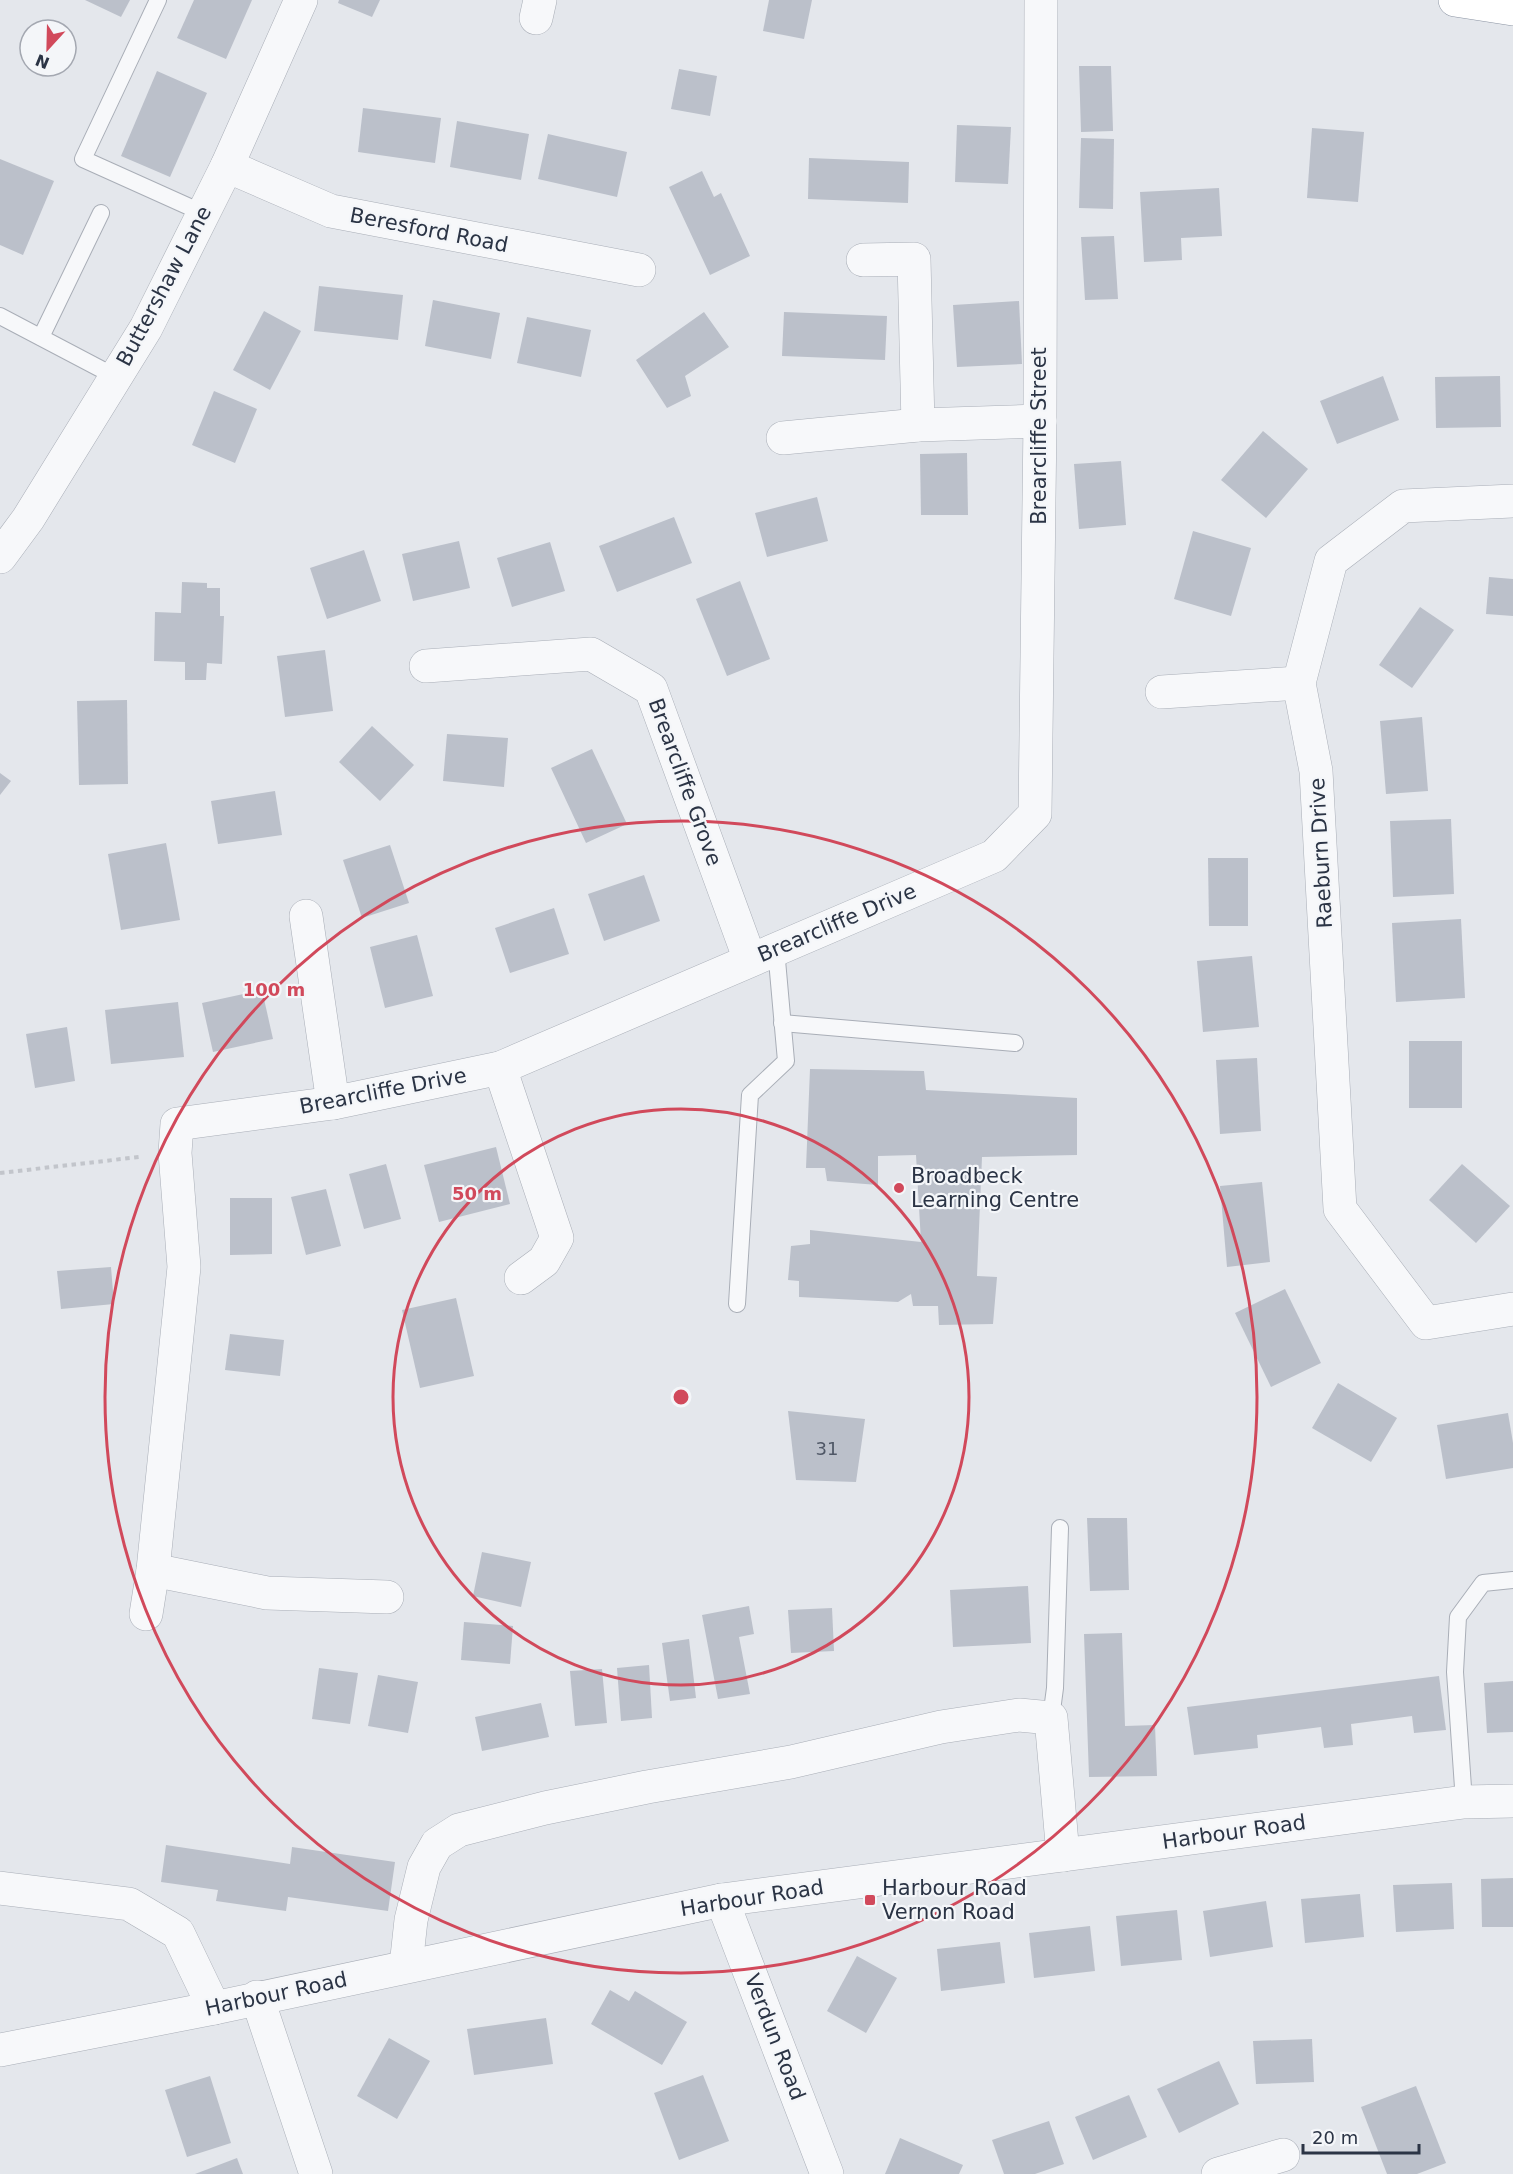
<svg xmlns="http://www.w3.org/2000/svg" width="1513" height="2174" font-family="'DejaVu Sans',sans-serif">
<rect width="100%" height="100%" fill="#e4e7ec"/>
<g fill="#bbc0ca">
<polygon points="85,0 130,0 121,17"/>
<polygon points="194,0 252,0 226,59 177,38"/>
<polygon points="339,0 380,0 372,17 338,3"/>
<polygon points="769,0 812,0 804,39 763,31"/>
<polygon points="1079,66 1111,66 1113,131 1081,132"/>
<polygon points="679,69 717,76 710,116 671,109"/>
<polygon points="157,71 207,93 170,177 121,156"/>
<polygon points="363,108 441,118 435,163 358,152"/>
<polygon points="457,121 529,134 521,180 450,167"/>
<polygon points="957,125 1011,127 1008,184 955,182"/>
<polygon points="1312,128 1364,132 1358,202 1307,198"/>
<polygon points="548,134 627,152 617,197 538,179"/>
<polygon points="1081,138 1114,139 1113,209 1079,208"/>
<polygon points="809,158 909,162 908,203 808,199"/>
<polygon points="0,159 54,181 23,255 0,245"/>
<polygon points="702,171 714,197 721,193 750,256 710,275 669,187"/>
<polygon points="1219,188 1222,236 1181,238 1182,260 1144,262 1140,192"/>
<polygon points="1114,236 1118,299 1085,300 1081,237"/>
<polygon points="319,286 403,295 398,340 314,331"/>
<polygon points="433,300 500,313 491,359 425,346"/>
<polygon points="1019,301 1022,364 957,367 953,305"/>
<polygon points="264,311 301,331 270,390 233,370"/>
<polygon points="704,312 729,347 685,376 691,396 667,408 636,360"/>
<polygon points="784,312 887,316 885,360 782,356"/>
<polygon points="527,317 591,330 581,377 517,363"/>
<polygon points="1383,376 1399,420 1337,444 1320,401"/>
<polygon points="1500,376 1501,427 1436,428 1435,377"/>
<polygon points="214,391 257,409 235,463 192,445"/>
<polygon points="1263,431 1308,469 1266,518 1221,480"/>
<polygon points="967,453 968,515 921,515 920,454"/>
<polygon points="1121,461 1126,525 1079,529 1074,464"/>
<polygon points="817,497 828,541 767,557 755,513"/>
<polygon points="674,517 692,563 617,592 599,546"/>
<polygon points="1193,531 1251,548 1231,616 1174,599"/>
<polygon points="459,541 470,588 413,601 402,554"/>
<polygon points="550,542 565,591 512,607 497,558"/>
<polygon points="364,550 381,601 327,619 310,568"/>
<polygon points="1489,577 1513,579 1513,616 1486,614"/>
<polygon points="740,581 770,659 727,676 696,599"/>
<polygon points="182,582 207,583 207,588 220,588 220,616 224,616 222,664 207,663 206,680 185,680 185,662 154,661 155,612 181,613"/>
<polygon points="1420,607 1454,630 1412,688 1379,665"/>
<polygon points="325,650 333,711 285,717 277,656"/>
<polygon points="127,700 128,784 79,785 77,701"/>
<polygon points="1422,717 1428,791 1386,794 1380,721"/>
<polygon points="372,726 414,765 380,801 339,762"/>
<polygon points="447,734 508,738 504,787 443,781"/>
<polygon points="592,749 627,824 586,843 551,768"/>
<polygon points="0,773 11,781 0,795"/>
<polygon points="275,791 282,835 218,844 211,801"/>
<polygon points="1451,819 1454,894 1393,897 1390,821"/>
<polygon points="166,843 180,920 121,930 108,854"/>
<polygon points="390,845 409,903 362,918 343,860"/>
<polygon points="1208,858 1248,858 1248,926 1209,926"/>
<polygon points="644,875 660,921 604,941 588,894"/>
<polygon points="554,908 569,954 510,973 495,928"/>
<polygon points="1461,919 1465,998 1396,1002 1392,923"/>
<polygon points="417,935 433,996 385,1008 370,947"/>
<polygon points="1252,956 1259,1027 1203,1032 1197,961"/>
<polygon points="262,990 273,1039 213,1052 202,1003"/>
<polygon points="178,1002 184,1057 111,1064 105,1010"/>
<polygon points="67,1027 75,1081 35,1088 26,1034"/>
<rect x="1409" y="1041" width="53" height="67"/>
<polygon points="1257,1058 1261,1131 1220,1134 1216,1060"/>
<polygon points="810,1069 924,1071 926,1090 1077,1098 1077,1155 982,1157 977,1276 997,1277 993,1324 939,1325 938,1306 913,1306 911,1294 898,1302 799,1297 799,1281 788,1280 791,1246 810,1244 810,1230 921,1242 916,1155 878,1156 878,1185 827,1181 825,1168 806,1168"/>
<polygon points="496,1147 510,1204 439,1222 424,1165"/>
<polygon points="386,1164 401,1219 364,1229 349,1174"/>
<polygon points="1462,1164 1510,1206 1476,1243 1429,1200"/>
<polygon points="1262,1182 1270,1262 1227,1267 1220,1186"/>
<polygon points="326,1189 341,1246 306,1255 291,1197"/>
<polygon points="230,1198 272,1198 272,1254 230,1255"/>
<polygon points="111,1267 114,1304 61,1309 57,1271"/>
<polygon points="1285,1289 1321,1363 1271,1387 1235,1313"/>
<polygon points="456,1298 474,1376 420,1388 402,1310"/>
<polygon points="230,1334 284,1340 280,1376 225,1370"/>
<polygon points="1338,1383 1397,1418 1371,1462 1312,1428"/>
<polygon points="788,1411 865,1419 856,1482 796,1480"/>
<polygon points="1508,1413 1513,1443 1513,1468 1446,1479 1437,1425"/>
<polygon points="1087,1518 1127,1518 1129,1590 1090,1591"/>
<polygon points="482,1552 531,1562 521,1607 473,1596"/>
<polygon points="1028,1586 1031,1643 953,1647 950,1590"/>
<polygon points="749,1606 754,1634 739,1637 750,1694 718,1699 702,1615"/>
<polygon points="832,1608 834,1651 791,1653 788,1610"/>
<polygon points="464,1622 513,1626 510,1664 461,1660"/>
<polygon points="1122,1633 1125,1726 1155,1725 1157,1776 1089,1777 1084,1634"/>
<polygon points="689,1639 696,1698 670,1701 662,1643"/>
<polygon points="649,1665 652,1718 621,1721 617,1668"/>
<polygon points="319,1668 358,1673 350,1724 312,1719"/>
<polygon points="602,1669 607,1723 575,1726 570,1671"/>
<polygon points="378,1675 418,1682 408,1733 368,1726"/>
<polygon points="1439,1676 1446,1730 1414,1733 1412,1716 1351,1724 1353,1745 1324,1748 1321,1727 1257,1735 1258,1748 1194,1755 1187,1707"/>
<polygon points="1513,1681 1513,1732 1487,1733 1484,1683"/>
<polygon points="541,1703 549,1737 482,1751 475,1717"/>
<polygon points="166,1845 290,1864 292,1847 395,1862 388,1911 288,1897 286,1911 216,1901 218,1890 161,1882"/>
<polygon points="1513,1878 1513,1927 1482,1927 1481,1879"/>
<polygon points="1452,1883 1454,1929 1396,1932 1393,1885"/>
<polygon points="1360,1894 1364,1937 1305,1943 1301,1899"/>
<polygon points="1266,1901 1273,1947 1210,1957 1203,1911"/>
<polygon points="1177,1910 1182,1960 1121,1966 1116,1916"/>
<polygon points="1090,1926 1095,1971 1034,1978 1029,1933"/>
<polygon points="1000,1942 1005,1983 941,1991 937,1949"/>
<polygon points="857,1956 897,1978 866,2033 827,2011"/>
<polygon points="610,1990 629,2001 635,1991 687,2022 662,2065 591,2024"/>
<polygon points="546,2018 553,2064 474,2075 467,2029"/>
<polygon points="389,2038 430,2061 397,2119 357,2096"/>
<polygon points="1312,2039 1314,2082 1256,2084 1253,2041"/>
<polygon points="1219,2061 1239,2104 1179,2133 1157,2089"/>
<polygon points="703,2075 729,2141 679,2160 654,2093"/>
<polygon points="210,2076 231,2143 187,2157 165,2090"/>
<polygon points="1416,2086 1446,2163 1417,2174 1387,2174 1361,2107"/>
<polygon points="1129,2095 1147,2137 1093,2160 1075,2117"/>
<polygon points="1049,2121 1064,2164 1035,2174 1004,2174 992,2140"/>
<polygon points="900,2138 963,2165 959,2174 885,2174"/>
<polygon points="237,2158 243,2174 195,2174"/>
</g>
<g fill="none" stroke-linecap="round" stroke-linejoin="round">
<defs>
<g id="service">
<polyline points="158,0 83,159 203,213"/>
<polyline points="0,316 116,377"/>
<polyline points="41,337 101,213"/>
<polyline points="782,1023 1015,1043"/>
<polyline points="737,1304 750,1095 786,1061 776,949"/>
<polyline points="1051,1718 1055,1688 1060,1528"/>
<polyline points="1464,1802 1455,1672 1458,1617 1483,1583 1513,1580"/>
</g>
<g id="minor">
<polyline points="536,18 540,0"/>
<polyline points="227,166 331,211 639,270"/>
<polyline points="863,260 914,259 918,425"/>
<polyline points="783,438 918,425 1040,421"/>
<polyline points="1513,501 1403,506 1331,561 1299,683 1316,771 1340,1209 1426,1323 1513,1309"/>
<polyline points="0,557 28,519 146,328 227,166 301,0"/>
<polyline points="426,666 591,654 651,689 750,960"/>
<polyline points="1162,692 1299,683"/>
<polyline points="306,916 333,1103"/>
<polyline points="500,1068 557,1238 544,1261 521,1278"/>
<polyline points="153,1570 267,1593 387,1597"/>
<polyline points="146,1614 153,1570 184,1267 175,1153 177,1124 333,1103 500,1068 994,856 1035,814 1040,421 1041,0"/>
<polyline points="0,1888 129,1904 178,1933 214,2008"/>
<polyline points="722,1900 827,2174"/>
<polyline points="406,1966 411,1920 424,1867 437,1844 459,1830 545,1808 647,1787 791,1762 941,1727 1019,1715 1051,1718 1063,1855"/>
<polyline points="257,1997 316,2174"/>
<polyline points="0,2050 214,2008 722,1900 1464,1802 1513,1801"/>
<polyline points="1218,2174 1283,2155"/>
</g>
<polyline id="trunk" points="1455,0 1513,9"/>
</defs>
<use href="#service" stroke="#a9aeb7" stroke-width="18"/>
<use href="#minor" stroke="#a9aeb7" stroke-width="34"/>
<use href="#trunk" stroke="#8b94a3" stroke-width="34"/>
<polyline stroke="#c2c5cb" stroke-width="4" stroke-dasharray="4.5 4.5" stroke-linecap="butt" points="0,1173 139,1157"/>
<use href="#service" stroke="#f7f8fa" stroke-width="16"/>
<use href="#minor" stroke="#f7f8fa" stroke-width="33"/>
<use href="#trunk" stroke="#fff" stroke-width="33"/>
</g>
<g fill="none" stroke="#d1495b" stroke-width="3">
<circle cx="681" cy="1397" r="288"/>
<circle cx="681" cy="1397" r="576"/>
</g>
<g fill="#d1495b" stroke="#f4f6f9" stroke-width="2">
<circle cx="899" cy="1188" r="6"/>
<rect x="864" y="1894" width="12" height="12" rx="3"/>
</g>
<g text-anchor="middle" stroke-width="4.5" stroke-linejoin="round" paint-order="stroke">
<g font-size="18" fill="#4f5766">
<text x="827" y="1455">31</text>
</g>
<g font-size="21" fill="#2b3445" stroke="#f4f6f9">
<text transform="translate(429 230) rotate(11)" y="7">Beresford Road</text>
<text transform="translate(164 286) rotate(-62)" y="7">Buttershaw Lane</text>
<text transform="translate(1039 436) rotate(-90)" y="7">Brearcliffe Street</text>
<text transform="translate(685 782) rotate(70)" y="7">Brearcliffe Grove</text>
<text transform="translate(1321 853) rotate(-93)" y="7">Raeburn Drive</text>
<text transform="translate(837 923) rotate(-23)" y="7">Brearcliffe Drive</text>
<text transform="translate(383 1091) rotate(-11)" y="7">Brearcliffe Drive</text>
<text transform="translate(1234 1832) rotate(-8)" y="7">Harbour Road</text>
<text transform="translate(752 1898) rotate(-9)" y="7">Harbour Road</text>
<text transform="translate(276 1994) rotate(-12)" y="7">Harbour Road</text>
<text transform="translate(775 2037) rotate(69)" y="7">Verdun Road</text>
</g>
<g font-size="21" fill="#2b3445" stroke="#f4f6f9" text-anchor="start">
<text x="911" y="1183">Broadbeck<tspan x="911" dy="24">Learning Centre</tspan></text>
<text x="882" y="1895">Harbour Road<tspan x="882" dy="24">Vernon Road</tspan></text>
</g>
</g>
<circle cx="681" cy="1397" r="9" fill="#d1495b" stroke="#f4f6f9" stroke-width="3"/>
<g font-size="18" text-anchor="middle" font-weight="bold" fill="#d1495b" stroke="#f4f6f9" stroke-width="4.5" stroke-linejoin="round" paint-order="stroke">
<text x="274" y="996">100 m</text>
<text x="477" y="1200">50 m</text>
</g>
<g transform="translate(48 48) rotate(202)"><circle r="28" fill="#f4f6f9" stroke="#a4a8b1" stroke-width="1.5"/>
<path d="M0-4.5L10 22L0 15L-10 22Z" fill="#d1495b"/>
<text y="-9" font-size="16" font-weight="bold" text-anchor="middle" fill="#2b3445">N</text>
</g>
<path d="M1303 2144v9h116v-9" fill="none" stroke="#2b3445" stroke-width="3"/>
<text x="1312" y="2144" font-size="18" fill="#2b3445" stroke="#f4f6f9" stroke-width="4.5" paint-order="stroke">20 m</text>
</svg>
